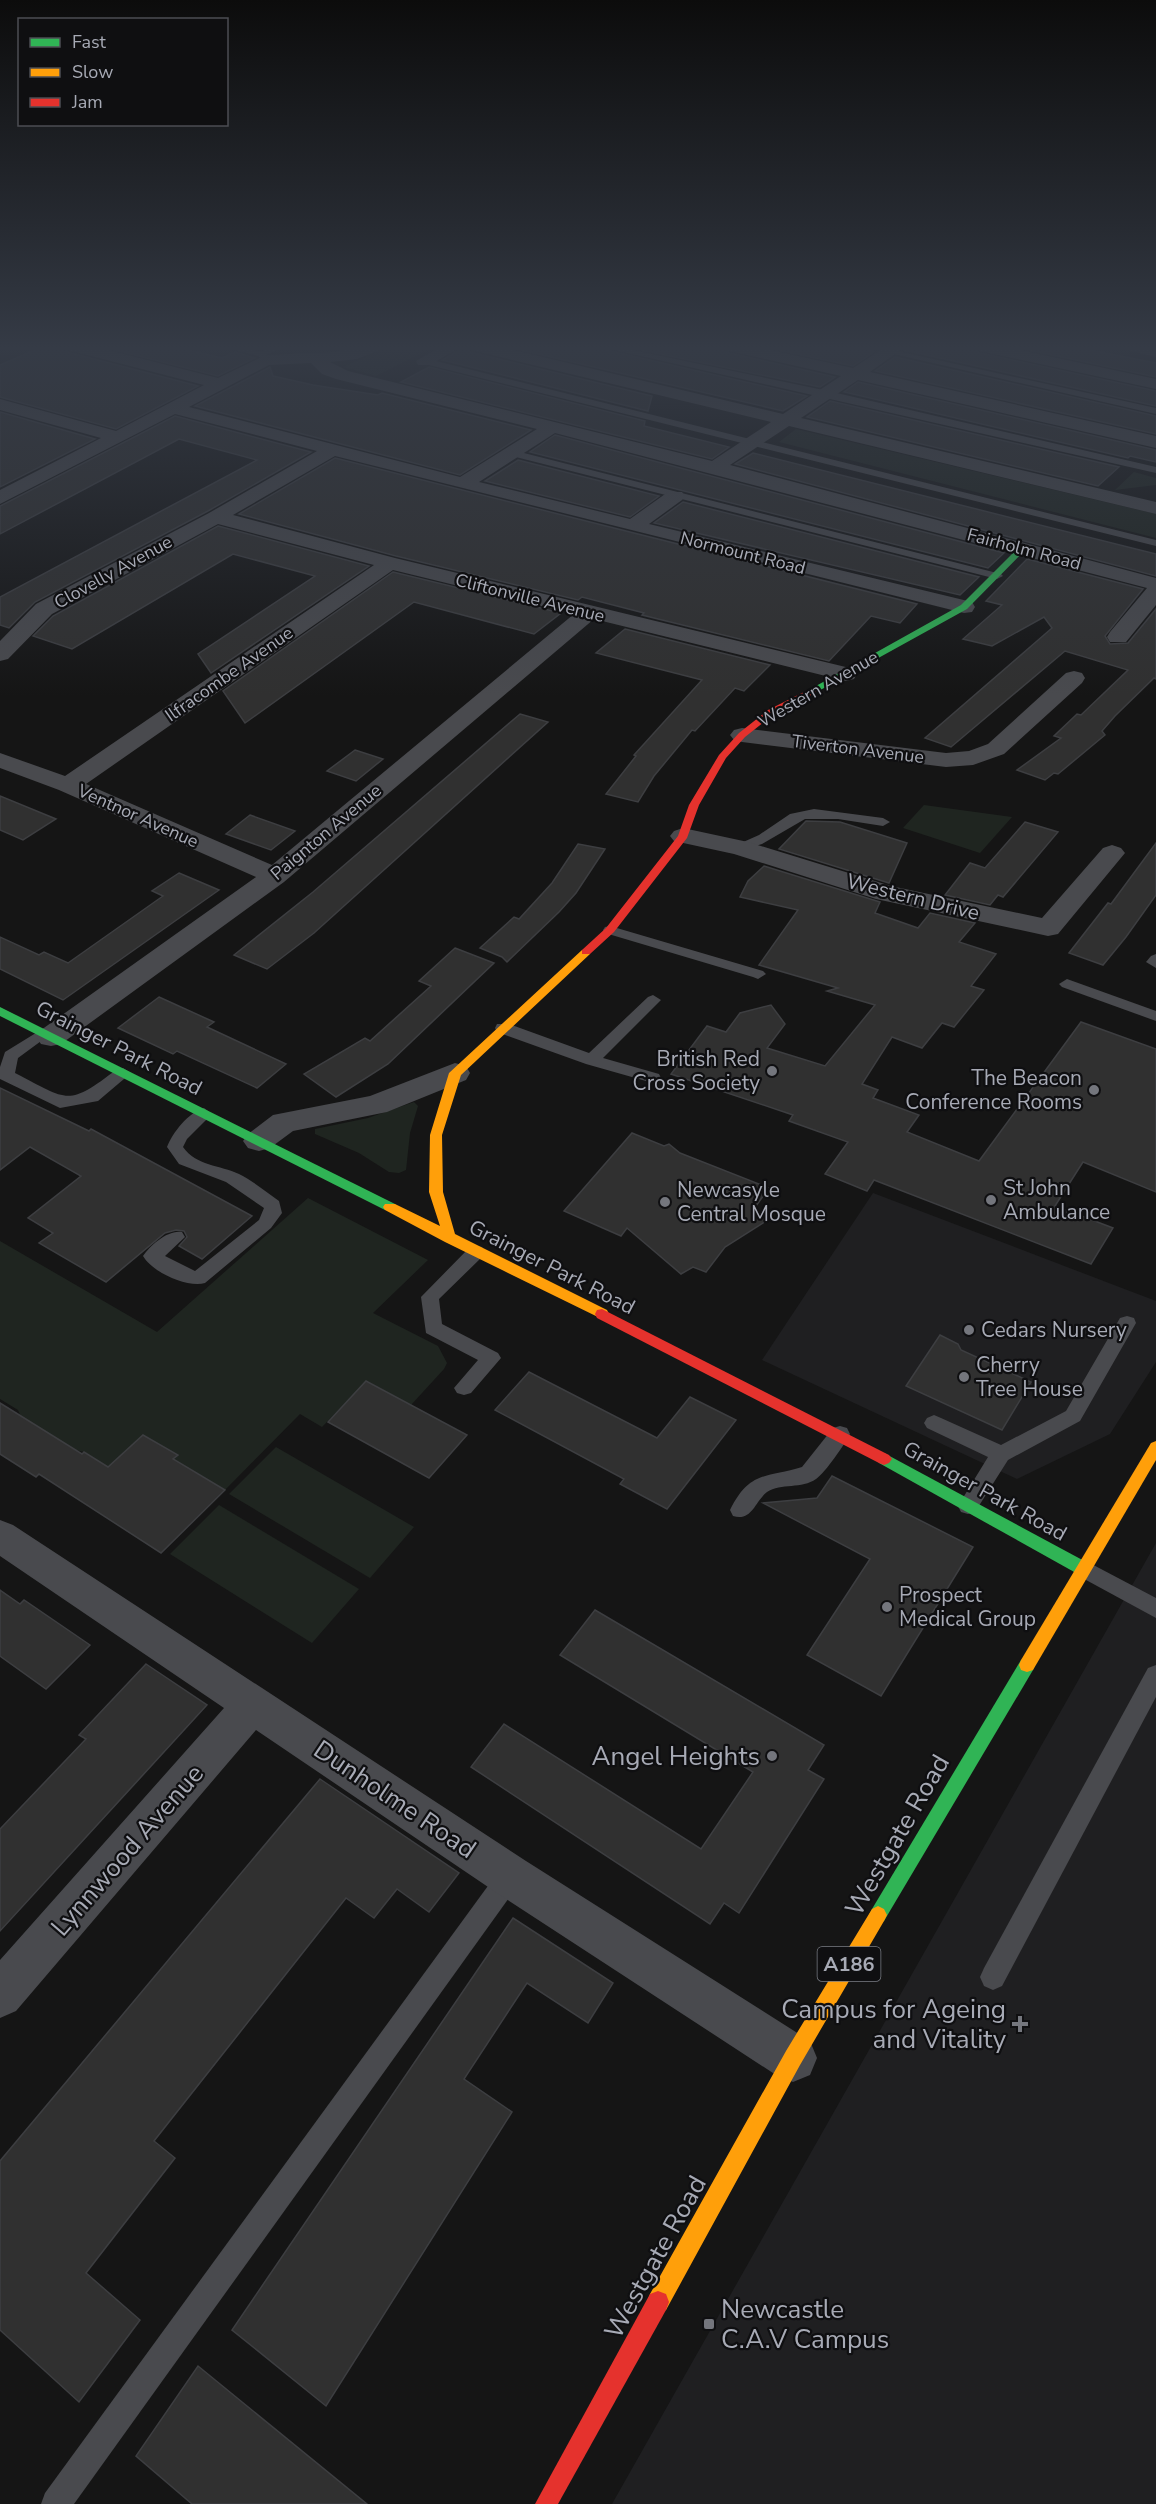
<svg xmlns="http://www.w3.org/2000/svg" width="1156" height="2504" font-family="'Nunito Sans',sans-serif">
<rect width="100%" height="100%" fill="#151515"/>
<g fill="#1f1f21">
<polygon points="873,1193 1156,1301 1156,1362 1110,1434 1017,1479 762,1360"/>
<polygon points="1156,1543 1156,2504 612,2504"/>
</g>
<g fill="#1f2520">
<polygon points="390,346 435,346 376,376 343,367"/>
<polygon points="796,429 1156,514 1156,538 779,442"/>
<polygon points="1134,472 1156,478 1156,485 1115,490"/>
<polygon points="924,805 1012,817 980,853 903,828"/>
<polygon points="414,1102 418,1106 410,1133 406,1170 399,1173 389,1172 359,1153 315,1134 315,1129 368,1118"/>
<polygon points="308,1198 428,1260 373,1313 438,1346 447,1363 444,1369 411,1405 367,1381 322,1427 300,1414 225,1490 204,1478 151,1481 177,1455 143,1435 108,1467 84,1452 75,1450 21,1417 18,1410 0,1399 0,1241 157,1332"/>
<polygon points="276,1447 414,1527 370,1578 229,1494"/>
<polygon points="219,1505 359,1589 312,1643 170,1554"/>
</g>
<g fill="#303030" stroke="#3d3e41" stroke-width="1.5">
<polygon points="44,346 64,346 67,352 198,386 116,429 0,397 0,365"/>
<polygon points="99,346 171,346 222,358 235,352 255,358 218,376"/>
<polygon points="467,346 470,352 652,396 648,411 442,360"/>
<polygon points="504,346 595,346 597,348 807,396 783,411"/>
<polygon points="622,346 721,346 725,352 835,377 820,387"/>
<polygon points="760,346 857,346 874,352 853,366"/>
<polygon points="908,346 970,346 980,353 1156,391 1156,406 904,350"/>
<polygon points="1010,346 1070,346 1156,363 1156,377"/>
<polygon points="895,357 1156,416 1156,434 875,371"/>
<polygon points="270,367 273,376 313,385 378,395 382,393 531,430 460,475 195,406"/>
<polygon points="429,367 645,421 644,426 729,447 712,459 401,382"/>
<polygon points="858,382 1156,450 1156,462 1130,456 1128,458 844,392"/>
<polygon points="830,401 1119,467 1098,486 807,417"/>
<polygon points="0,412 95,439 0,487"/>
<polygon points="175,416 311,452 208,511 35,602 9,628 0,625 0,597 257,460 179,439 0,534 0,506"/>
<polygon points="555,435 1004,553 988,568 530,452"/>
<polygon points="753,453 1156,554 1156,576 735,464"/>
<polygon points="335,458 917,604 900,623 871,616 829,661 642,615 644,613 582,597 578,600 396,556 239,514"/>
<polygon points="518,460 659,496 630,517 485,481"/>
<polygon points="683,502 979,577 960,595 654,523"/>
<polygon points="218,526 369,566 211,673 198,654 315,576 233,554 72,649 33,636 53,616"/>
<polygon points="1027,559 1143,589 1105,636 1110,644 1128,643 1156,609 1156,679 1154,678 1115,716 1102,731 1105,735 1058,774 1054,773 1045,780 1017,770 1061,738 1054,736 1077,714 1081,715 1128,670 1065,651 951,747 925,738 1052,628 1044,617 992,646 963,639 1002,605 986,601"/>
<polygon points="393,572 561,613 534,634 414,602 245,723 223,691"/>
<polygon points="625,629 770,665 744,691 735,688 695,731 692,730 654,776 638,802 606,794 636,756 634,755 702,680 596,653"/>
<polygon points="520,714 548,722 314,933 267,969 234,955 313,892"/>
<polygon points="355,750 383,759 356,781 327,771"/>
<polygon points="0,796 56,819 23,840 0,830"/>
<polygon points="250,815 295,831 271,850 226,834"/>
<polygon points="806,821 840,822 907,843 889,883 779,849"/>
<polygon points="1025,822 1058,832 1003,897 998,895 990,905 945,895 970,863 985,868"/>
<polygon points="1156,843 1156,895 1126,937 1103,965 1069,953 1108,903 1111,904"/>
<polygon points="578,844 605,849 576,893 559,912 507,962 502,957 480,948 514,917 519,919 552,883"/>
<polygon points="764,866 880,902 875,913 918,928 930,913 975,923 959,942 996,954 971,986 984,990 954,1027 942,1023 922,1048 892,1037 862,1084 878,1090 873,1098 919,1115 907,1132 979,1161 1081,1022 1156,1049 1156,1192 1083,1162 1055,1206 1113,1228 1091,1264 874,1180 867,1191 825,1174 848,1142 789,1121 793,1115 671,1074 707,1026 726,1032 740,1013 771,1005 785,1024 767,1048 825,1066 875,1005 827,991 838,988 759,965 798,910 740,897 748,881"/>
<polygon points="179,873 219,890 63,1000 0,969 0,937 39,955 44,952 68,963 163,896 152,891"/>
<polygon points="455,948 494,963 388,1064 336,1097 304,1074 365,1038 370,1041 431,986 419,981"/>
<polygon points="159,997 214,1022 207,1027 286,1064 257,1088 177,1051 173,1054 118,1028"/>
<polygon points="0,1088 89,1131 91,1129 252,1216 202,1259 179,1246 187,1237 184,1231 176,1230 165,1233 106,1282 39,1243 53,1233 28,1218 81,1176 30,1147 0,1170"/>
<polygon points="632,1133 664,1146 669,1144 680,1153 769,1188 753,1210 766,1221 725,1247 706,1272 693,1267 681,1274 627,1228 621,1236 564,1211"/>
<polygon points="940,1335 958,1344 961,1350 1031,1382 1002,1430 906,1386"/>
<polygon points="529,1372 657,1438 690,1397 736,1420 667,1509 620,1484 624,1479 495,1410"/>
<polygon points="366,1381 467,1435 429,1478 328,1422"/>
<polygon points="0,1403 82,1454 84,1452 108,1467 143,1435 178,1455 173,1459 225,1490 161,1553 39,1474 36,1477 0,1454"/>
<polygon points="832,1476 973,1547 881,1696 807,1655 870,1559 763,1503 817,1498"/>
<polygon points="0,1590 20,1604 24,1600 90,1645 46,1689 0,1656"/>
<polygon points="595,1610 824,1745 808,1770 824,1779 739,1913 724,1903 710,1924 471,1767 504,1724 701,1849 753,1772 560,1655"/>
<polygon points="146,1664 207,1705 0,1931 0,1829 86,1739 79,1735"/>
<polygon points="320,1779 459,1873 429,1912 397,1889 374,1918 346,1898 154,2141 175,2158 86,2273 140,2320 79,2402 0,2330 0,2161"/>
<polygon points="513,1918 613,1983 588,2023 527,1983 464,2079 512,2112 326,2406 232,2330"/>
<polygon points="198,2366 367,2504 192,2504 136,2456"/>
</g>
<g fill="none" stroke-linecap="round" stroke-linejoin="round">
<g fill="#494a4e" fill-rule="evenodd">
<path d="M222 346C235 345 246 350 258 351 266 351 273 345 283 346L267 355 271 360 266 363 258 356Z"/>
<polygon points="597,346 613,346 828,391 1156,467 1156,473"/>
<polygon points="859,346 874,346 1156,408 1156,414"/>
<polygon points="1111,346 1127,346 1156,351 1156,357"/>
<polygon points="424,358 1156,540 1156,546 421,363 419,361"/>
<polygon points="512,450 1001,574 1003,576 997,579 508,455 507,453"/>
<polygon points="814,809 883,818 890,822 883,826 838,819 805,819 762,844 739,851 732,847 759,835 790,814"/>
<polygon points="610,926 763,971 766,974 758,979 753,977 605,933 603,930 605,927"/>
<polygon points="1156,954 1156,968 1146,962 1151,956"/>
<polygon points="1067,979 1156,1011 1156,1021 1062,987 1059,984"/>
<polygon points="653,995 661,1000 603,1058 659,1074 661,1078 653,1083 586,1064 497,1032 495,1028 497,1024 509,1024 589,1053 648,997"/>
<path d="M44 1028 52 1033 18 1058 15 1073C68 1100 67 1108 117 1069L123 1068 131 1073 98 1101 60 1108 0 1079V1067L5 1052Z"/>
<path d="M204 1108 212 1114 187 1139 183 1147C196 1166 220 1165 239 1174 253 1181 266 1192 279 1201L282 1213 271 1228 205 1283C187 1288 152 1272 143 1256 150 1245 169 1229 182 1232L185 1237 165 1256 195 1271 259 1220 264 1208 226 1182 179 1164 167 1147C173 1132 188 1113 204 1108Z"/>
<polygon points="476,1246 482,1247 485,1252 482,1257 439,1299 442,1324 498,1353 501,1358 471,1393 464,1395 457,1393 454,1388 478,1360 426,1333 421,1297 470,1247"/>
<polygon points="1127,1316 1134,1318 1136,1323 1080,1421 1008,1460 975,1512 968,1514 961,1512 958,1506 988,1457 927,1428 924,1423 927,1418 934,1415 941,1418 1001,1445 1066,1411 1120,1318"/>
<path d="M840 1426 847 1428 850 1434C844 1445 826 1472 816 1479 802 1489 781 1483 767 1492 755 1501 752 1522 733 1516L730 1510C750 1470 767 1478 802 1467L833 1428Z"/>
<polygon points="1082,1559 1156,1598 1156,1618 1075,1574 1071,1568 1075,1562"/>
<polygon points="1156,1665 1156,1697 1002,1986 993,1990 984,1986 980,1977 984,1968 1148,1668"/>
<polygon points="510,1864 519,1868 522,1876 519,1884 74,2504 41,2504 45,2493 501,1868"/>
</g>
<g fill="#494a4e" fill-rule="evenodd">
<path d="M66 346H92L218 378 266 355 335 352 360 346H382L380 350 357 359 330 362 348 371 712 461 771 422 471 350 469 346H496L783 414 841 376 725 350 723 346H751L853 368 887 346H906L870 372 1156 436V448L858 380 801 418 1156 502V514L789 426 730 465 1156 578V605L1126 642H1110L1107 637 1110 632 1147 588 555 433 479 482 630 519 668 492H682L685 496 682 500 649 524 972 602 975 607 972 612 964 613 335 456 233 515 395 558 854 669 857 674 854 679 846 681 594 619 284 882 61 1044 51 1046 41 1044 36 1037 41 1030 256 877 59 790 0 768V753L65 776 374 565 218 524 52 614 8 659 0 661V641L36 604 209 513 317 451 175 414 0 504V490L101 438 0 410V399L116 431 204 385 68 350ZM311 363 322 374 336 379 537 429 460 477 189 407 269 365ZM393 570 574 614 272 865 86 784Z"/>
<polygon points="442,346 462,346 430,365 418,365 416,361"/>
<polygon points="972,346 1001,346 1156,379 1156,389 980,351"/>
<polygon points="1074,671 1082,673 1085,678 1082,683 1004,754 973,765 946,767 742,742 734,740 730,735 734,730 742,728 946,753 969,751 988,744 1066,673"/>
<polygon points="683,828 748,842 891,886 1042,918 1103,848 1112,845 1121,848 1125,853 1058,934 1048,936 876,899 734,854 674,841 670,836 674,831"/>
<polygon points="455,1063 466,1066 470,1073 466,1080 387,1112 293,1131 270,1148 259,1151 248,1148 243,1141 248,1134 273,1115 370,1096"/>
<polygon points="0,1520 13,1525 526,1861 810,2041 817,2058 810,2075 793,2082 776,2075 494,1891 256,1730 16,2011 0,2018 0,1960 224,1708 0,1556"/>
</g>
<g fill="#30b455" fill-rule="evenodd">
<polygon points="1019,547 1026,549 967,609 815,693 807,691 961,605"/>
<polygon points="0,1007 395,1204 397,1207 395,1210 385,1210 0,1016"/>
<polygon points="884,1453 1088,1563 1090,1568 1088,1573 1082,1575 1076,1573 879,1463 876,1459 879,1455"/>
<polygon points="1027,1658 1033,1660 1035,1665 1033,1670 884,1921 878,1924 872,1921 869,1915 872,1909 1021,1660"/>
</g>
<g fill="#ff9f0a" fill-rule="evenodd">
<polygon points="586,949 590,950 590,954 461,1075 442,1135 443,1192 455,1234 607,1310 609,1314 607,1318 602,1319 445,1242 385,1210 383,1207 385,1204 395,1204 440,1226 429,1192 430,1135 449,1073 582,950"/>
<polygon points="1156,1441 1156,1460 1033,1670 1027,1672 1021,1670 1019,1665 1021,1660 1151,1443"/>
<polygon points="878,1906 884,1909 887,1915 884,1921 800,2065 666,2310 658,2313 650,2310 647,2302 650,2294 786,2051 872,1909"/>
</g>
<g fill="#e5322d" fill-rule="evenodd">
<polygon points="812,688 817,691 815,693 774,714 745,737 726,758 699,805 687,838 614,932 590,954 582,954 582,950 606,928 678,836 689,805 719,755 739,733 768,710"/>
<polygon points="602,1309 889,1455 892,1459 889,1463 884,1465 879,1463 597,1318 595,1314 597,1310"/>
<polygon points="658,2291 666,2294 669,2302 666,2310 558,2504 535,2504 650,2294"/>
</g>
</g>
<linearGradient id="sky" x2="0" y2="1"><stop stop-color="#0c0c0c"/><stop offset="0.5" stop-color="#353b46"/><stop offset="1" stop-color="#353b46" stop-opacity="0"/></linearGradient>
<rect width="1156" height="696" fill="url(#sky)"/>
<g fill="#74767d" stroke="#0f0f11" stroke-width="2">
<circle cx="772" cy="1071" r="6"/>
<circle cx="1094" cy="1090" r="6"/>
<circle cx="991" cy="1200" r="6"/>
<circle cx="665" cy="1202" r="6"/>
<circle cx="969" cy="1330" r="6"/>
<circle cx="964" cy="1377" r="6"/>
<circle cx="887" cy="1607" r="6"/>
<circle cx="772" cy="1756" r="6"/>
<path d="M1017 2015h6v6h6v6h-6v6h-6v-6h-6v-6h6z"/>
<rect x="703" y="2318" width="12" height="12" rx="3"/>
</g>
<g text-anchor="middle" stroke-width="4.5" stroke-linejoin="round" paint-order="stroke">
<g font-size="18" fill="#a7aab5" stroke="#0f0f11">
<text transform="translate(1024 549) rotate(15)" y="6">Fairholm Road</text>
<text transform="translate(743 553) rotate(14)" y="6">Normount Road</text>
<text transform="translate(113 572) rotate(-29)" y="6">Clovelly Avenue</text>
<text transform="translate(530 598) rotate(14)" y="6">Cliftonville Avenue</text>
<text transform="translate(229 674) rotate(-35)" y="6">Ilfracombe Avenue</text>
<text transform="translate(818 689) rotate(-30)" y="6">Western Avenue</text>
<text transform="translate(858 749) rotate(7)" y="6">Tiverton Avenue</text>
<text transform="translate(138 816) rotate(24)" y="6">Ventnor Avenue</text>
<text transform="translate(326 832) rotate(-40)" y="6">Paignton Avenue</text>
</g>
<rect fill="#0f0f11" stroke="#797c84" stroke-width="1.5" x="817.5" y="1947" width="63" height="34" rx="4.5"/>
<g font-size="20" font-weight="bold" fill="#a7aab5">
<text x="849" y="1971">A186</text>
</g>
<g font-size="21" fill="#a7aab5" stroke="#0f0f11">
<text transform="translate(913 897) rotate(14)" y="7">Western Drive</text>
<text transform="translate(119 1048) rotate(27)" y="7">Grainger Park Road</text>
<text transform="translate(552 1267) rotate(27)" y="7">Grainger Park Road</text>
<text transform="translate(985 1491) rotate(29)" y="7">Grainger Park Road</text>
</g>
<g font-size="21" fill="#a7aab5" stroke="#0f0f11" text-anchor="start">
<text x="760" y="1066" text-anchor="end">British Red<tspan x="760" dy="24">Cross Society</tspan></text>
<text x="1082" y="1085" text-anchor="end">The Beacon<tspan x="1082" dy="24">Conference Rooms</tspan></text>
<text x="1003" y="1195">St John<tspan x="1003" dy="24">Ambulance</tspan></text>
<text x="677" y="1197">Newcasyle<tspan x="677" dy="24">Central Mosque</tspan></text>
<text x="981" y="1337">Cedars Nursery</text>
<text x="976" y="1372">Cherry<tspan x="976" dy="24">Tree House</tspan></text>
<text x="899" y="1602">Prospect<tspan x="899" dy="24">Medical Group</tspan></text>
</g>
<g font-size="26" fill="#a7aab5" stroke="#0f0f11" text-anchor="end">
<text x="760" y="1765">Angel Heights</text>
<text x="1006" y="2018">Campus for Ageing<tspan x="1006" dy="30">and Vitality</tspan></text>
<text x="721" y="2318" text-anchor="start">Newcastle<tspan x="721" dy="30">C.A.V Campus</tspan></text>
</g>
<g font-size="26" fill="#a7aab5" stroke="#0f0f11">
<text transform="translate(395 1799) rotate(34)" y="9">Dunholme Road</text>
<text transform="translate(897 1835) rotate(-60)" y="9">Westgate Road</text>
<text transform="translate(127 1850) rotate(-49)" y="9">Lynnwood Avenue</text>
<text transform="translate(655 2257) rotate(-61)" y="9">Westgate Road</text>
</g>
</g>
<rect x="18" y="18" width="210" height="108" fill="#0f0f11" stroke="#4c4d53" stroke-width="1.5"/>
<rect x="30" y="38" width="30" height="9" fill="#30b455" stroke="#4c4d53" stroke-width="1.5"/>
<text x="72" y="48" font-size="18" fill="#a7aab5">Fast</text>
<rect x="30" y="68" width="30" height="9" fill="#ff9f0a" stroke="#4c4d53" stroke-width="1.5"/>
<text x="72" y="78" font-size="18" fill="#a7aab5">Slow</text>
<rect x="30" y="98" width="30" height="9" fill="#e5322d" stroke="#4c4d53" stroke-width="1.5"/>
<text x="72" y="108" font-size="18" fill="#a7aab5">Jam</text>
</svg>
